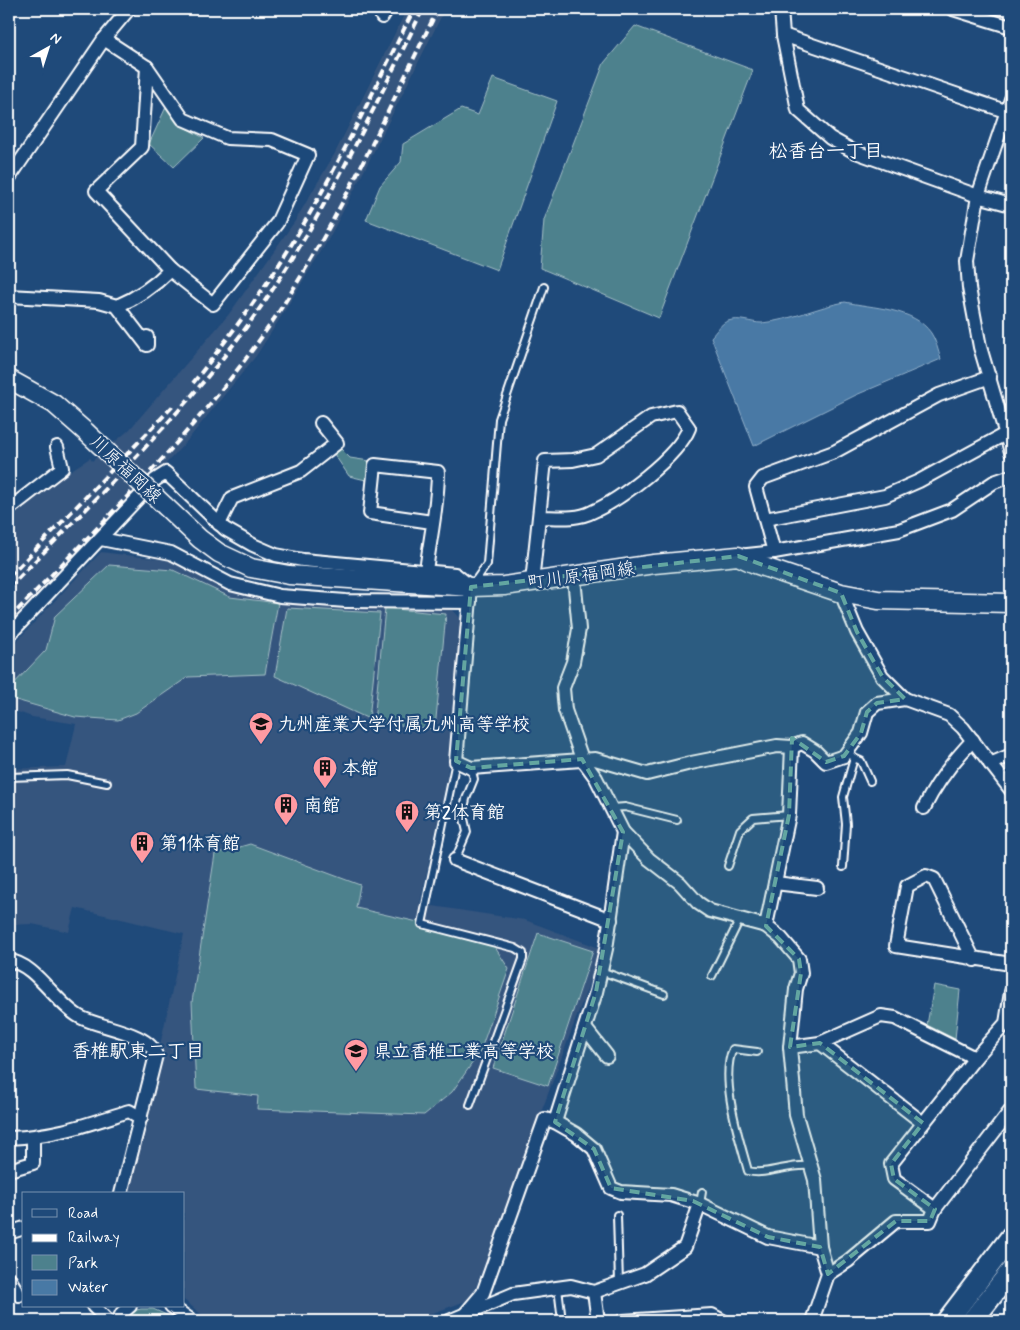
<svg xmlns="http://www.w3.org/2000/svg" width="1020" height="1330" font-family="Mynerve,'Klee One',sans-serif">
<rect width="100%" height="100%" fill="#1f4a7a"/>
<filter id="ink" filterUnits="userSpaceOnUse"><feTurbulence type="fractalNoise" baseFrequency=".02" numOctaves="2"/><feDisplacementMap in="SourceGraphic" scale="10" xChannelSelector="R" yChannelSelector="G"/><feConvolveMatrix kernelMatrix="1 2 1 2 8 2 1 2 1" color-interpolation-filters="sRGB"/></filter>
<g filter="url(#ink)">
<g fill="#34547e">
<polygon points="407,9 445,9 365,169 328,240 279,320 256,356 186,442 9,634 9,513 21,502 90,458 92,461 129,430 229,314 295,221 335,153"/>
<polygon points="101,552 176,561 228,590 275,599 344,605 451,609 463,620 447,779 420,904 525,920 602,949 475,1290 466,1301 411,1321 208,1320 184,1300 184,1194 128,1194 184,934 75,908 69,932 32,924 9,925 9,769 66,767 76,724 32,717 9,709 9,649"/>
</g>
<g fill="#4d818d" stroke="#a6c0c6">
<polygon points="635,26 753,70 659,318 540,268 544,220 604,63"/>
<polygon points="493,78 557,101 497,270 366,220 380,186 401,162 403,144 461,109 478,115"/>
<polygon points="166,107 179,124 204,138 174,167 149,144"/>
<polygon points="341,449 350,458 376,462 370,481 349,476 334,454"/>
<polygon points="109,565 173,570 230,597 278,603 265,674 188,677 136,713 118,720 75,717 9,698 9,689 46,650 55,616"/>
<polygon points="287,608 380,613 369,719 275,676"/>
<polygon points="385,608 446,614 435,729 374,722"/>
<polygon points="250,844 360,885 356,908 489,938 509,969 480,1052 452,1092 424,1115 257,1109 258,1096 196,1089 192,1002 215,854"/>
<polygon points="538,933 593,951 548,1086 493,1068"/>
<polygon points="934,985 960,990 955,1039 927,1025"/>
<polygon points="141,1309 153,1309 180,1321 125,1321 132,1311"/>
</g>
<path fill="#4879a5" stroke="#91afc9" d="M845 302C872 308 914 308 931 333 936 340 938 351 941 359L856 395 754 446 711 337C716 332 721 323 728 321 740 317 750 323 762 323 791 320 817 307 845 302Z"/>
<g fill="none" stroke-linecap="round" stroke-linejoin="round">
<defs>
<g id="service">
<polyline points="473,584 487,564 499,419 544,287"/>
<polyline points="854,758 861,761 870,781"/>
<polyline points="456,761 422,924 515,948 523,953 523,959 470,1105"/>
<polyline points="9,777 67,775 107,783"/>
<polyline points="613,808 625,807 677,820"/>
<polyline points="455,860 467,832 463,814 466,799 474,779 471,768"/>
<polyline points="728,866 740,830 753,818 789,815"/>
<polyline points="843,867 846,824 843,797 854,758 847,751"/>
<polyline points="601,971 664,994"/>
<polyline points="712,976 740,919"/>
<path d="M757 1052 733 1049C719 1078 740 1141 748 1171 767 1176 790 1163 811 1166"/>
<polyline points="700,1204 702,1192"/>
<polyline points="617,1215 619,1283"/>
<polyline points="558,1288 562,1321"/>
</g>
<g id="minor">
<polyline points="781,9 783,35 798,110 830,138 853,151 978,196 1011,205"/>
<polyline points="953,9 1011,27"/>
<polyline points="382,17 387,9"/>
<polyline points="783,35 1011,113"/>
<polyline points="104,39 147,67"/>
<polygon points="147,67 183,119 227,138 272,140 308,155 277,223 213,304 170,270 96,191 142,147"/>
<polyline points="1011,99 978,196 967,261 969,288 980,347 1011,452"/>
<polyline points="9,178 104,39 129,9"/>
<polyline points="9,296 99,301 117,306 147,345 147,337"/>
<path d="M117 306C139 297 154 286 170 270"/>
<polyline points="9,509 62,468 57,447"/>
<polyline points="765,519 885,496 919,481 1007,433"/>
<polyline points="219,524 232,498 301,471 337,443 321,423"/>
<polyline points="101,539 171,553 230,584 280,596 346,601 470,602"/>
<polyline points="774,552 756,487 763,478 834,452 939,395 990,377"/>
<polyline points="738,556 774,552 899,530 952,510 994,482 1011,476"/>
<path d="M426 571C430 538 438 505 438 472L375 465 370 513 432 522"/>
<polyline points="574,578 579,629 573,662 563,688 565,710 582,759 596,778 623,832 649,859 680,883 698,903 710,911 766,926 781,938 799,959 801,973 796,989 790,1047 796,1115 815,1180 820,1247 828,1274 812,1321"/>
<path d="M532 582 545 461 573 460 596 455 651 417 677 411 689 428C678 456 620 500 592 512 577 520 556 517 539 517"/>
<polyline points="841,593 857,632 882,676 905,699 949,715 963,728 1011,790"/>
<polyline points="9,635 155,480 166,473 225,529 253,545 276,555 303,560 455,574 471,587 456,761 471,768 595,759 647,774 691,763 777,746 792,747 802,743 815,751 826,762 844,756 861,733 867,712 877,703 905,699"/>
<polyline points="990,764 1011,755"/>
<path d="M924 808C936 783 953 761 973 740"/>
<polyline points="455,860 611,920"/>
<polyline points="775,883 817,888"/>
<polyline points="766,926 789,815 792,747"/>
<polyline points="974,960 934,879 926,876 907,886 896,946 1011,964"/>
<path d="M9 961C35 963 56 1004 80 1017 100 1028 149 1032 156 1055L121 1194"/>
<polyline points="1011,992 1006,1023 975,1058 891,1164 894,1179 935,1209 1011,1110"/>
<polyline points="585,1028 607,1056"/>
<polyline points="820,1043 923,1123"/>
<polyline points="790,1047 820,1043 881,1016 895,1018 975,1058"/>
<polyline points="555,1122 576,1134 594,1149 611,1188 621,1192 671,1195 700,1204"/>
<path d="M9 1138C56 1136 85 1125 129 1111L141 1118"/>
<polyline points="9,1170 33,1163 33,1137"/>
<polyline points="9,1233 24,1228"/>
<polyline points="828,1274 848,1261 896,1221 930,1221 935,1209"/>
<polyline points="9,1278 19,1295"/>
<polyline points="594,1292 598,1321"/>
<polyline points="93,1306 108,1321"/>
<polyline points="171,1306 192,1321"/>
<polyline points="466,1313 483,1293 545,1119 555,1122 596,992 606,949 623,832"/>
<polyline points="118,1321 122,1313 130,1306"/>
<polyline points="449,1321 513,1294 571,1286 594,1292 645,1274 685,1247 700,1204 768,1237 820,1247"/>
<polyline points="622,1321 712,1315 723,1321"/>
</g>
<g id="secondary">
<polyline points="9,379 54,404 86,432"/>
<polyline points="165,506 200,539 219,553 251,568 289,575 471,587 504,586 654,564 738,556 755,564 841,593 878,600 1011,603"/>
</g>
<g id="trunk">
<polyline points="947,1321 1011,1237"/>
<polyline points="972,1321 1011,1271"/>
</g>
</defs>
<use href="#service" stroke="#fff" stroke-width="10"/>
<use href="#minor" stroke="#fff" stroke-width="16"/>
<use href="#secondary" stroke="#fff" stroke-width="21"/>
<use href="#trunk" stroke="#fff" stroke-width="24"/>
<use href="#service" stroke="#1f4a7a" stroke-width="6"/>
<use href="#minor" stroke="#1f4a7a" stroke-width="12"/>
<use href="#secondary" stroke="#1f4a7a" stroke-width="18"/>
<use href="#trunk" stroke="#1f4a7a" stroke-width="20"/>
<g stroke="#fff" stroke-width="4" stroke-dasharray="8 4" stroke-linecap="butt">
<path d="M193 383C233 332 271 281 303 225 344 155 378 81 414 9"/>
<polyline points="9,577 175,404"/>
<path d="M9 588C87 507 168 430 236 341 314 239 366 123 423 9"/>
<path d="M9 619C91 533 179 449 250 353 326 251 381 123 438 9"/>
</g>
<defs>
<polyline id="secondary-bridge" points="86,432 165,506"/>
</defs>
<use href="#secondary-bridge" stroke="#fff" stroke-width="21" stroke-linecap="butt"/>
<use href="#secondary-bridge" stroke="#1f4a7a" stroke-width="18"/>
</g>
</g>
<path fill="#63a6a1" fill-opacity="0.2" stroke="#63a6a1" stroke-width="4" stroke-dasharray="10 6" stroke-linejoin="round" d="M738 556 841 593 857 632 882 676 905 699 877 703 867 712 861 733 844 756 826 762 792 738 789 815 766 926 799 959 801 973 790 1047 820 1043 923 1123 891 1164 894 1179 935 1209 930 1221H896L828 1274 820 1247 768 1237 693 1201 611 1188 594 1149 555 1122 596 992 623 832 582 759 471 768 456 761 471 587Z"/>
<defs>
<symbol id="school-pin" viewBox="-11 -11 22 30"><path d="M0 17L-7.5 6A9.5 9.5 0 1 1 7.5 6Z" fill="#ff9aa2" stroke="#1f4a7a"/><path d="M0-5L7-2L0 1L-7-2ZM-4 1L0 2.5L4 1V4Q0 6-4 4Z" fill="#111"/></symbol>
<symbol id="building-pin" viewBox="-11 -11 22 30"><path d="M0 17L-7.5 6A9.5 9.5 0 1 1 7.5 6Z" fill="#ff9aa2" stroke="#1f4a7a"/><path d="M-4-6H4V6H1V3H-1V6H-4ZM-2.5-4.3h1.7v1.8h-1.7ZM.8-4.3h1.7v1.8H.8ZM-2.5-1h1.7V.8h-1.7ZM.8-1h1.7V.8H.8Z" fill="#111"/></symbol>
</defs>
<g fill-rule="evenodd">
<use href="#school-pin" x="247" y="710" width="28" height="38"/>
<use href="#building-pin" x="311" y="754" width="28" height="38"/>
<use href="#building-pin" x="272" y="791" width="28" height="38"/>
<use href="#building-pin" x="393" y="798" width="28" height="38"/>
<use href="#building-pin" x="128" y="829" width="28" height="38"/>
<use href="#school-pin" x="342" y="1037" width="28" height="38"/>
</g>
<g text-anchor="middle" stroke-width="4.5" stroke-linejoin="round" paint-order="stroke">
<g font-size="18" fill="#fff" stroke="#1f4a7a">
<text transform="translate(126 469) rotate(43)" y="6">川原福岡線</text>
<text transform="translate(581 575) rotate(-8)" y="6">町川原福岡線</text>
</g>
<g font-size="18" font-weight="bold" fill="#fff" stroke="#1f4a7a" text-anchor="start">
<text x="278" y="730">九州産業大学付属九州高等学校</text>
<text x="342" y="774">本館</text>
<text x="304" y="811">南館</text>
<text x="424" y="818">第2体育館</text>
<text x="160" y="849">第1体育館</text>
<text x="374" y="1057">県立香椎工業高等学校</text>
</g>
<g font-size="19" font-weight="bold" fill="#fff" stroke="#1f4a7a">
<text x="826" y="157">松香台一丁目</text>
<text x="138" y="1057">香椎駅東二丁目</text>
</g>
</g>
<rect width="1020" height="1330" fill="none" stroke="#1f4a7a" stroke-width="30"/>
<rect x="15" y="15" width="990" height="1300" fill="none" stroke="#fff" stroke-width="2" filter="url(#ink)"/>
<rect x="22" y="1192" width="162" height="115" fill="#1f4a7a" stroke="#7992af"/>
<rect x="32" y="1209" width="25" height="8" fill="#1f4a7a" stroke="#7992af"/>
<text x="68" y="1218" font-size="15" fill="#ffffff">Road</text>
<rect x="32" y="1234" width="25" height="8" fill="#ffffff" stroke="#7992af"/>
<text x="68" y="1242" font-size="15" fill="#ffffff">Railway</text>
<rect x="32" y="1255" width="25" height="15" fill="#4d818d" stroke="#7992af"/>
<text x="68" y="1268" font-size="15" fill="#ffffff">Park</text>
<rect x="32" y="1280" width="25" height="15" fill="#4879a5" stroke="#7992af"/>
<text x="68" y="1292" font-size="15" fill="#ffffff">Water</text>
<g transform="translate(48 48) rotate(39)" stroke="#1f4a7a" stroke-width="4" paint-order="stroke">
<path d="M0-4L9 19L0 12L-9 19Z" fill="#ffffff"/>
<text y="-8" font-size="14" font-weight="bold" text-anchor="middle" fill="#ffffff">N</text>
</g>
</svg>
